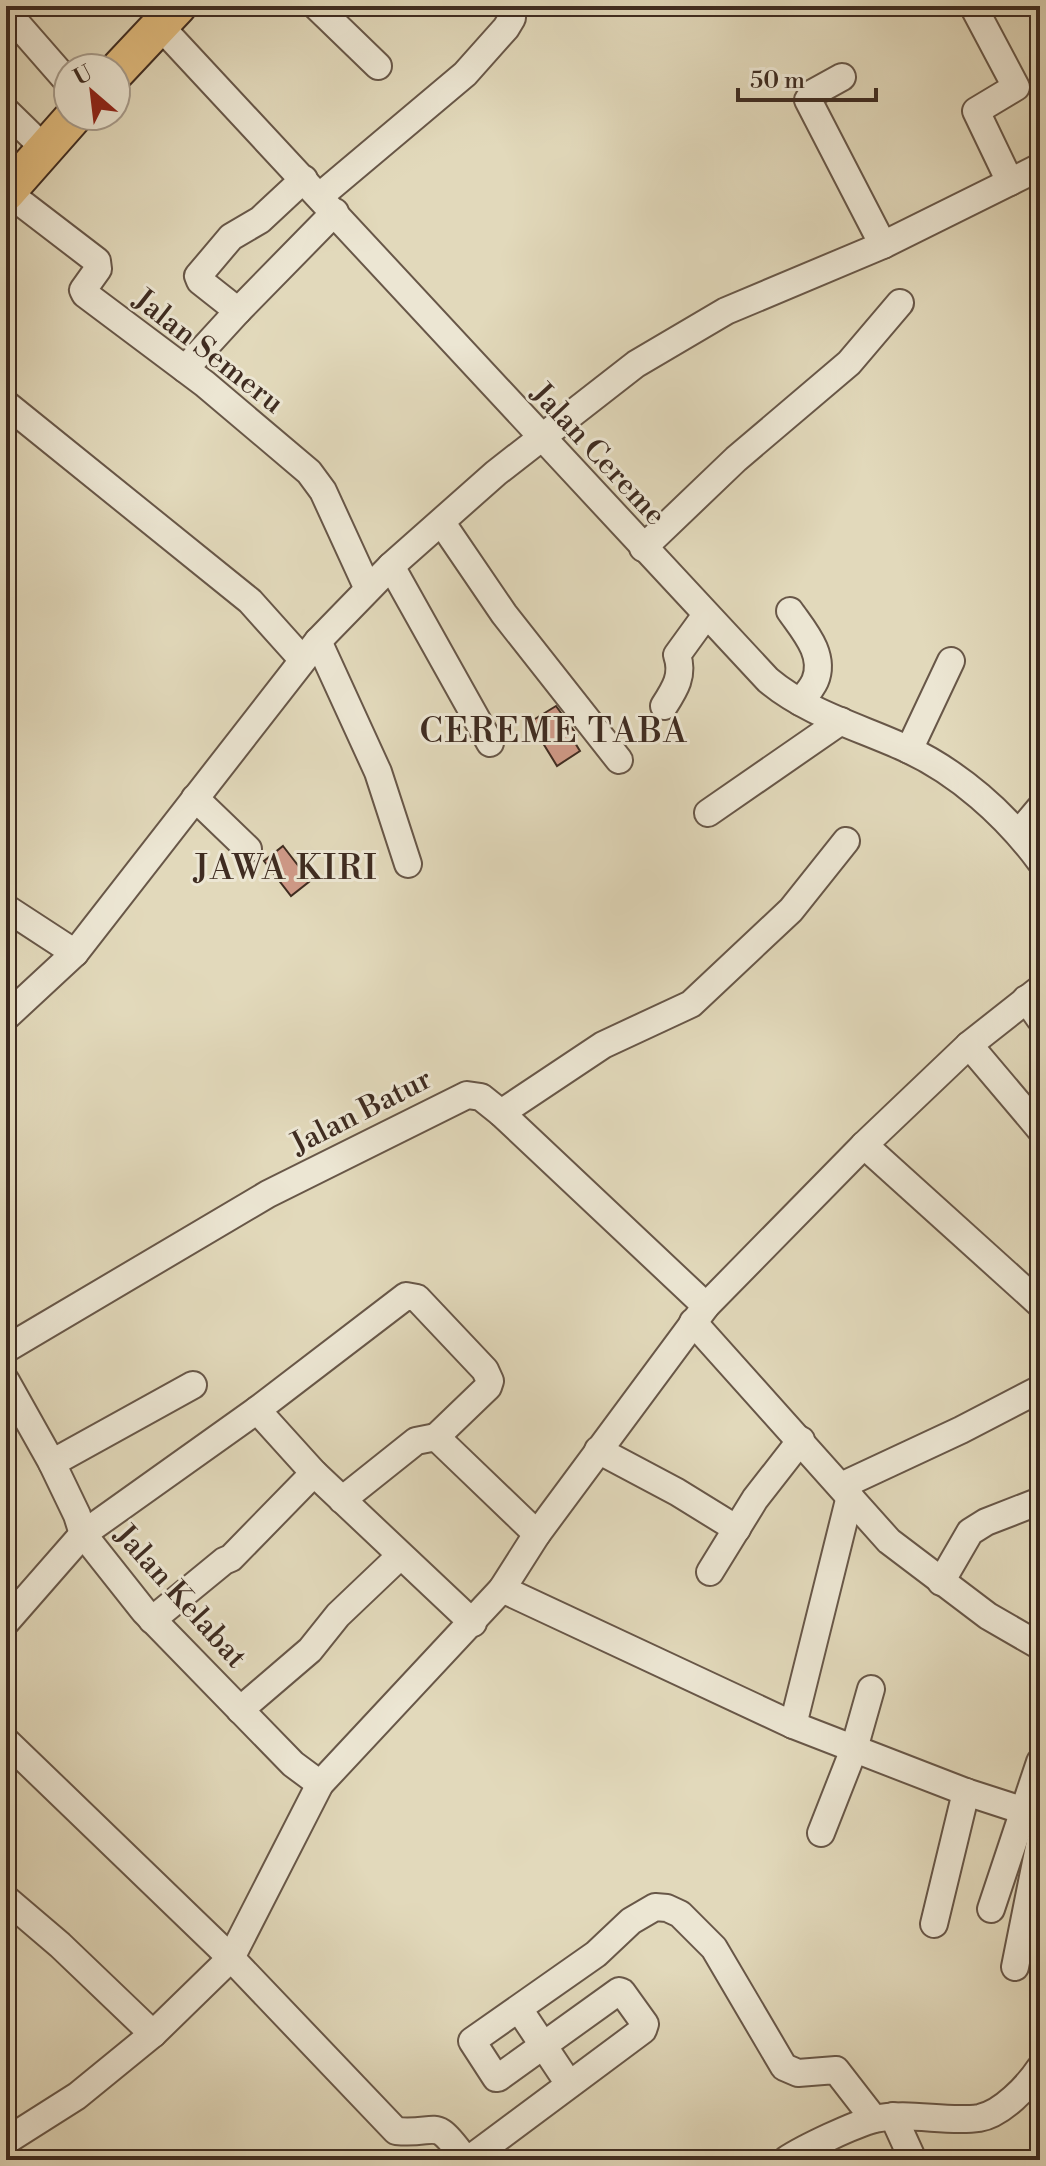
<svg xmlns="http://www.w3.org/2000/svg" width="1046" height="2166" font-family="'Libre Bodoni',serif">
<rect width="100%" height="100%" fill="#e2d9bb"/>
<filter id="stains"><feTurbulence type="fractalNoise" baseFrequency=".0025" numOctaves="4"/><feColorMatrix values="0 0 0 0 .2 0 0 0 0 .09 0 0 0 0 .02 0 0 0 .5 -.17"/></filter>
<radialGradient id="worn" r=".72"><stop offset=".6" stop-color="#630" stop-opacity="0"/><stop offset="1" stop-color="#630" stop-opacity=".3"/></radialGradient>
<g fill="#d09a88" stroke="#3f2c21" stroke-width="2">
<polygon points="556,706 577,735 572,738 580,751 557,766 530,722"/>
<polygon points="283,846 310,881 291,896 264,861"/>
</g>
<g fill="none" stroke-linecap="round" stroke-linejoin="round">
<defs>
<g id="minor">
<polyline points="316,6 378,66"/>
<polyline points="973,6 1016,87 976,111 1010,182"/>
<polyline points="6,11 68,82"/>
<path d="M160 26 768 680C807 713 859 727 905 748 958 772 1006 815 1040 861"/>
<polyline points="842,77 813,93 808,100 883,245"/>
<polyline points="6,111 44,148"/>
<polyline points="304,179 260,220 231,237 198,276 200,281 238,311 335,212"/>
<polyline points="7,192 97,261 98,269 83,290 85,294 205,384 309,472 323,491 368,589"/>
<polyline points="320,196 465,74 506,28 512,18 511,6"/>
<polyline points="185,369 238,311"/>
<polyline points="6,404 250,601 302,659"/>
<polyline points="442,523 504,614 619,760"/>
<polyline points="643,548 736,459 849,363 900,303"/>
<polyline points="391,566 490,743"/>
<path d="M790 611C804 631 826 655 815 681 812 688 805 696 800 702"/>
<polyline points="318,641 378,772 408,864"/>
<path d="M664 706C675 689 684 675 677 655L706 615"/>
<polyline points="909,750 951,661"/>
<polyline points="195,798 248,849"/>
<polyline points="708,813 841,721"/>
<polyline points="1019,833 1040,808"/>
<polyline points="6,908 75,953"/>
<polyline points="1026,999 1040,1019"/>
<polyline points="6,1017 75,953 318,641 391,566 496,473 636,364 726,311 883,245 1040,167"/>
<polyline points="969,1045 1040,1129"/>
<polyline points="501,1113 603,1045 691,1004 791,910 846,841"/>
<polyline points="864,1145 1040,1304"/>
<polyline points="693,1322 889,1541 988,1616 1040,1646"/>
<polyline points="6,1349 268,1194 467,1095 481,1097 501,1113 706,1306"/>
<polyline points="6,1381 52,1463 77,1515 83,1534 144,1611 293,1764 320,1784"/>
<polyline points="257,1410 314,1473 473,1623"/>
<polyline points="598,1450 677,1492 737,1529"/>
<polyline points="52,1463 193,1385"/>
<polyline points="841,1486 961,1430 1040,1389"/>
<polyline points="342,1500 416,1441 436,1437 537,1534"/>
<polyline points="710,1572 755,1499 801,1440"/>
<polyline points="941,1582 970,1532 986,1522 1040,1501"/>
<polyline points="502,1589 793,1725 966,1792 1040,1816"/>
<polyline points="152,1620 224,1561 231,1558 314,1473"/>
<polyline points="6,1622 83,1534 257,1410 406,1296 417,1298 485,1370 490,1381 488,1387 436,1437"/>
<polyline points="240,1710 310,1650 338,1615 400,1556"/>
<polyline points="793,1725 850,1496"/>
<path d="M6 1741 231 1958 396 2131C440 2135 433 2115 464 2158H471L643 2030 645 2024 622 1992 619 1991 498 2078H496L472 2041 596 1954 631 1921 655 1907 667 1908 680 1914 714 1948 784 2067 798 2073 836 2070 874 2119"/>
<polyline points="821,1833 854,1749 871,1689"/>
<polyline points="6,1899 60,1945 153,2034"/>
<polyline points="991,1909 1040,1762"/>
<polyline points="934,1924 966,1792"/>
<polyline points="1015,1967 1040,1842"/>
<polyline points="519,2009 569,2084"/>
<polyline points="893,2116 913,2160"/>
<polyline points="6,2141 77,2096 153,2034 231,1958 320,1784 502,1589 537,1534 706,1306 864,1145 969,1045 1040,989"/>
<path d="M786 2160C804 2148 855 2124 875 2119 909 2111 945 2123 979 2118 1002 2114 1028 2086 1040 2068"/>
</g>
<g id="highway">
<polyline points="116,72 178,6"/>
<polyline points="6,193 74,116"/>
</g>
</defs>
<use href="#minor" stroke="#685748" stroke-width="30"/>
<use href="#highway" stroke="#3f2c21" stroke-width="40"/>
<use href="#minor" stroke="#ece6d3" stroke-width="26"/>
<use href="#highway" stroke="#e1bc7e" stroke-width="36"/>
</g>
<g text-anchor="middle" stroke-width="6" stroke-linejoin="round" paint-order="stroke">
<g font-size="30" fill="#3f2c21" stroke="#ece6d3">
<text transform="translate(209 351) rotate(38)" y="10">Jalan Semeru</text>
<text transform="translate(599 454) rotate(47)" y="10">Jalan Cereme</text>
<text transform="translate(361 1111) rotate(-27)" y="10">Jalan Batur</text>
<text transform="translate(181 1596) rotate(48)" y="10">Jalan Kelabat</text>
</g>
<g font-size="34" letter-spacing="2" fill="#3f2c21" stroke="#ece6d3">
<text x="554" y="742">CEREME TABA</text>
<text x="286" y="879">JAWA KIRI</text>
</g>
</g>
<rect width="1046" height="2166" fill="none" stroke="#e2d9bb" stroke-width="32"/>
<rect x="8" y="8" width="1030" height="2150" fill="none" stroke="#3f2c21" stroke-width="4"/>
<rect x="16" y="16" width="1014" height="2134" fill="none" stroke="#3f2c21" stroke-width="2"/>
<g transform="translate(92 92) rotate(332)"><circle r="38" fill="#ece6d3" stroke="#a79c8c" stroke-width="2"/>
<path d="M0-6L14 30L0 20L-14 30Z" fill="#8f2418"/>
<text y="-12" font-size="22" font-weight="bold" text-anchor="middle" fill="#3f2c21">U</text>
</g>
<path d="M738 88v12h138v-12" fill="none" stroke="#3f2c21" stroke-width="4"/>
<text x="750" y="88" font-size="24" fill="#3f2c21" stroke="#ece6d3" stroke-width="6" paint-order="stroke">50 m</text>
<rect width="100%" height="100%" filter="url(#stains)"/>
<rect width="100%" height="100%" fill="url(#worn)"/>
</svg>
